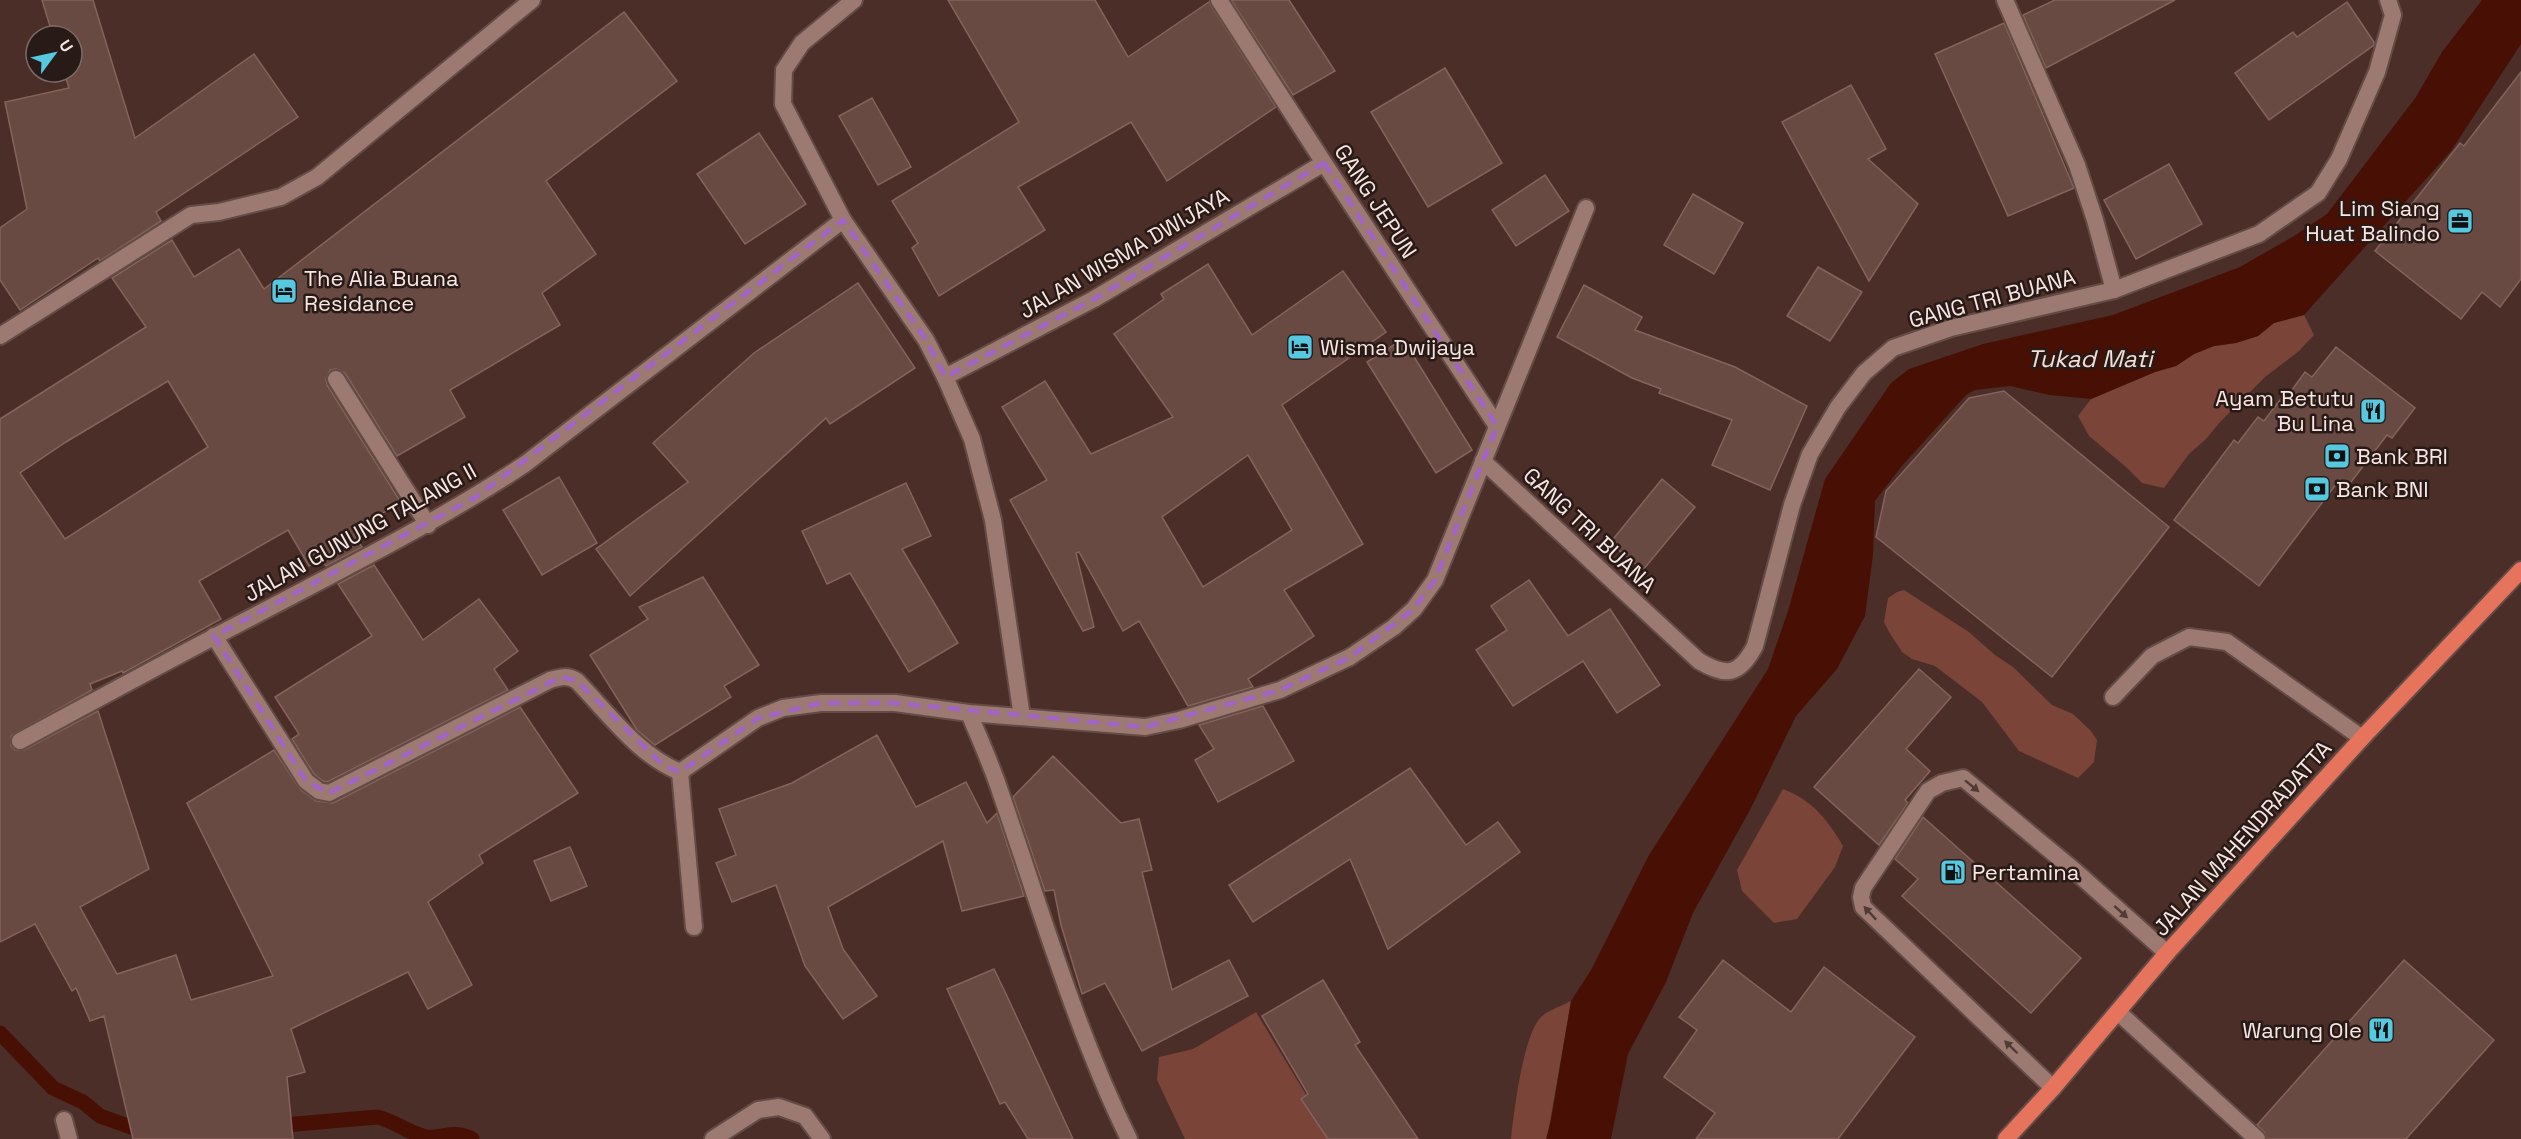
<svg xmlns="http://www.w3.org/2000/svg" width="2521" height="1139" font-family="'Space Grotesk',sans-serif">
<rect width="100%" height="100%" fill="#4b2e27"/>
<g fill="#7a4439">
<polygon points="2304,315 2314,335 2299,351 2265,377 2220,422 2206,439 2189,454 2164,488 2142,483 2126,467 2089,436 2078,416 2091,399 2155,372 2176,366 2194,354 2214,346 2236,343 2258,336 2274,323"/>
<polygon points="1904,590 1969,632 1995,655 2013,667 2052,705 2073,714 2091,731 2097,740 2094,762 2078,778 2019,751 1982,702 1935,666 1912,659 1902,652 1889,632 1884,622 1888,598 1897,592"/>
<path d="M1783 789C1812 800 1827 819 1843 846L1835 867 1797 919 1774 923 1742 891 1737 870Z"/>
<path d="M1571 1001 1547 1139H1511C1514 1112 1523 1035 1541 1017 1548 1010 1562 1006 1571 1001Z"/>
<polygon points="1256,1012 1325,1126 1332,1139 1185,1139 1157,1080 1159,1057 1193,1049"/>
</g>
<polygon fill="#481005" points="2482,0 2521,0 2521,44 2451,151 2304,315 2274,323 2258,336 2236,343 2214,346 2194,354 2176,366 2155,372 2091,399 2050,395 2010,386 1975,390 1966,395 1901,467 1875,501 1873,555 1865,616 1837,669 1796,716 1751,808 1693,913 1666,982 1628,1054 1611,1139 1546,1139 1551,1120 1571,1001 1591,970 1649,855 1768,669 1788,611 1825,479 1891,383 1909,369 1983,344 2113,315 2240,267 2294,236 2327,214 2416,97 2442,52"/>
<g fill="none" stroke-linecap="round" stroke-linejoin="round">
<g stroke="#481005" stroke-width="15">
<polyline points="0,1033 53,1088 83,1102 100,1116 148,1133"/>
<path d="M273 1126 377 1117C395 1121 408 1133 426 1137 443 1139 452 1129 472 1139"/>
</g>
</g>
<g fill="#694a42" stroke="#85635c" stroke-width="1.5" fill-rule="evenodd">
<polygon points="42,0 93,0 135,138 254,54 298,117 156,212 161,221 100,261 98,258 20,310 0,280 0,228 27,209 5,102 69,88 64,72 72,72 72,36 53,36"/>
<polygon points="948,0 1095,0 1128,57 1209,2 1276,107 1167,181 1131,122 1018,187 1045,230 939,296 912,248 918,243 892,201 1019,122"/>
<polygon points="1231,0 1289,0 1335,71 1293,95"/>
<polygon points="2055,0 2175,0 2046,68 2023,15"/>
<polygon points="2347,2 2374,42 2374,45 2269,120 2235,73 2293,32 2297,37"/>
<path d="M624 12 677 81 546 181 596 254 542 293 560 325 450 390 465 417 397 456 345 373 336 369 330 370 326 379 327 385 400 501 354 534 362 547 326 566 321 559 309 566 288 530 199 581 221 619 123 673 122 671 90 684 92 690 11 736V746L15 750H24L98 711 149 869 80 907 117 974 176 955 191 1000 273 976 187 803 274 750 300 789 316 801 333 803 520 707 578 793 479 855 483 863 428 902 472 985 428 1009 408 972 291 1029 305 1072 287 1077 293 1139H133L104 1016 90 1021 76 988 72 991 35 924 0 942V419L146 327 112 278 172 240 194 277 239 249 264 289ZM168 381 208 447 65 539 20 473 66 442Z"/>
<polygon points="2004,23 2074,188 2008,216 1935,54"/>
<polygon points="1445,68 1502,163 1428,207 1371,112"/>
<polygon points="2521,72 2521,279 2500,307 2482,292 2461,319 2375,251 2460,143 2464,146"/>
<polygon points="1851,85 1886,149 1868,159 1918,204 1869,281 1782,122"/>
<polygon points="872,98 911,167 878,185 839,116"/>
<polygon points="759,133 806,204 745,244 697,174"/>
<polygon points="2169,164 2202,224 2136,259 2104,200"/>
<polygon points="1545,175 1569,211 1516,246 1492,210"/>
<polygon points="1693,194 1743,223 1714,274 1664,245"/>
<path d="M1208 264 1252 335 1343 271 1386 332 1282 405 1363 544 1284 590 1314 636 1248 679 1253 687 1188 706 1139 621 1123 631 1079 552 1076 553 1094 627 1083 631 1010 500 1047 480 1002 407 1045 381 1091 454 1173 417 1114 334 1164 299 1161 294ZM1248 455 1292 530 1203 587 1162 517Z"/>
<polygon points="1818,267 1862,292 1830,341 1787,316"/>
<polygon points="858,283 915,368 830,424 826,418 630,596 596,549 688,482 653,443 754,353"/>
<polygon points="1584,285 1642,317 1635,330 1735,367 1807,406 1770,490 1712,465 1732,420 1659,393 1661,389 1632,378 1557,337"/>
<polygon points="1403,339 1472,450 1436,473 1367,362"/>
<polygon points="2336,347 2415,408 2392,438 2387,435 2348,486 2340,479 2259,586 2174,520 2234,440 2238,443 2258,417 2264,421 2283,396 2286,398 2305,372 2312,377"/>
<polygon points="2004,391 2169,527 2052,677 1876,537 1886,491 1969,398"/>
<polygon points="559,477 597,543 542,575 503,510"/>
<polygon points="1662,479 1695,507 1643,570 1610,543"/>
<polygon points="906,483 931,536 902,549 958,643 909,672 850,573 827,584 802,531"/>
<polygon points="374,565 423,640 479,599 518,651 494,669 508,690 327,782 323,781 314,774 292,739 299,734 275,697 372,636 338,584"/>
<polygon points="703,577 759,665 724,686 731,697 655,745 637,730 590,655 648,619 639,607"/>
<polygon points="1529,580 1568,636 1610,609 1660,685 1617,713 1583,661 1513,706 1476,650 1507,630 1491,606"/>
<polygon points="1919,669 1951,697 1906,749 1930,771 1905,800 1908,803 1879,845 1814,787"/>
<polygon points="1263,706 1294,761 1218,802 1195,760 1214,749 1199,725"/>
<polygon points="877,735 916,807 966,782 987,823 997,813 1024,896 962,911 943,841 828,907 843,949 877,996 843,1019 805,966 776,885 732,902 716,863 736,855 719,809 792,783"/>
<polygon points="1053,756 1121,823 1139,819 1152,870 1142,872 1172,990 1229,960 1248,996 1142,1051 1105,983 1082,994 1061,925 1054,890 1045,891 1013,797"/>
<polygon points="1410,768 1466,845 1498,822 1520,852 1388,949 1350,859 1253,922 1229,885"/>
<polygon points="1923,817 2081,958 2031,1013 1902,896 1918,879 1895,859"/>
<polygon points="570,847 587,886 551,901 534,861"/>
<polygon points="1723,960 1791,1012 1824,967 1915,1037 1838,1139 1696,1139 1715,1113 1664,1077 1697,1030 1679,1017"/>
<polygon points="2404,960 2494,1040 2406,1139 2267,1139 2264,1132 2257,1125"/>
<polygon points="994,969 1007,996 1073,1139 1028,1139 1005,1102 1000,1104 947,989"/>
<polygon points="1323,980 1360,1042 1355,1045 1418,1139 1328,1139 1301,1099 1308,1094 1262,1016"/>
</g>
<g fill="none" stroke-linecap="round" stroke-linejoin="round">
<defs>
<g id="service">
<polyline points="2113,697 2152,656 2189,637 2227,642 2362,738"/>
<polyline points="2118,1012 2257,1139"/>
<polyline points="2053,1088 1863,907 1861,897 1863,888 1928,791 1942,783 1963,778 2075,871 2167,953"/>
<polyline points="713,1139 758,1110 779,1107 805,1116 822,1139"/>
</g>
<g id="minor">
<polyline points="854,0 802,43 784,70 783,104 843,220 926,340 945,377 972,439 993,520 1022,717"/>
<polyline points="1219,0 1324,163 1497,426"/>
<polyline points="2005,0 2077,165 2095,220 2114,290"/>
<polyline points="0,336 191,215 219,212 281,197 317,177 532,0"/>
<polyline points="945,377 1094,299 1324,163"/>
<polyline points="336,379 428,525"/>
<path d="M1483 461 1699 661C1726 677 1739 676 1755 646L1792 505 1810 454 1838 407 1864 373 1893 348 1951 328 2114 290 2259 234 2318 193 2339 159 2377 72 2393 15 2388 0"/>
<path d="M214 636 306 781 319 791 329 793 550 680C560 677 568 675 577 681 607 712 639 756 680 772L758 718 783 708 821 703H895L969 713 1145 727 1179 720 1280 690 1350 657 1394 627 1414 609 1435 580 1586 208"/>
<path d="M969 713C980 740 992 766 1001 794 1041 909 1075 1029 1129 1139"/>
<path d="M20 741C98 699 176 656 256 615 347 567 439 521 525 464L843 220"/>
<polyline points="680,772 694,927"/>
<polyline points="64,1120 69,1139"/>
</g>
<polyline id="trunk" points="2006,1139 2053,1088 2167,953 2362,738 2521,570"/>
</defs>
<use href="#service" stroke="#644b46" stroke-width="20"/>
<use href="#minor" stroke="#644b46" stroke-width="20"/>
<use href="#trunk" stroke="#644b46" stroke-width="20"/>
<use href="#service" stroke="#9c7971" stroke-width="16"/>
<use href="#minor" stroke="#9c7971" stroke-width="16"/>
<use href="#trunk" stroke="#e6745c" stroke-width="16"/>
</g>
<defs><path id="oneway-solid" d="M-6-.8H1V-3.2L6.5 0L1 3.2V.8H-6Z" transform="scale(1.5)"/></defs>
<g fill="#503b36">
<use href="#oneway-solid" transform="translate(1972 786) rotate(39)"/>
<use href="#oneway-solid" transform="translate(2121 912) rotate(42)"/>
<use href="#oneway-solid" transform="translate(1870 913) rotate(-133)"/>
<use href="#oneway-solid" transform="translate(2011 1047) rotate(-136)"/>
</g>
<path fill="none" stroke="#a164c9" stroke-width="4.5" stroke-dasharray="12 8" stroke-linejoin="round" d="M1324 163 1497 426 1435 580 1414 609 1350 657 1280 690 1145 727 895 703H821L758 718 680 772 663 765 577 681 561 677 329 793 306 781 214 636 476 497 843 220 926 340 945 377 1094 299Z"/>
<defs>
<symbol id="office-square" viewBox="-11 -11 22 22"><rect x="-9" y="-9" width="18" height="18" rx="4" fill="#56c9e1" stroke="#271a17"/><path d="M-6-3h4V-5.5h4V-3h4V5H-6ZM-1-4.5V-3h2v-1.5ZM-6 0V1H6V0Z" fill="#111"/></symbol>
<symbol id="hotel-square" viewBox="-11 -11 22 22"><rect x="-9" y="-9" width="18" height="18" rx="4" fill="#56c9e1" stroke="#271a17"/><path d="M-6-4.5h1.5V1H6V5H4.5V3h-9V5H-6ZM-4 0a1.8 1.8 0 1 1 3.6 0ZM.5 0V-2.5h3Q6-2.5 6 0Z" fill="#111"/></symbol>
<symbol id="restaurant-square" viewBox="-11 -11 22 22"><rect x="-9" y="-9" width="18" height="18" rx="4" fill="#56c9e1" stroke="#271a17"/><path d="M-5-6h1v4h1v-4h1v4h1v-4h1v5L-1.5 .5V6h-2V.5L-5-1ZM5-6V6H3V1.5H1.5Q1.5-4 5-6Z" fill="#111"/></symbol>
<symbol id="bank-square" viewBox="-11 -11 22 22"><rect x="-9" y="-9" width="18" height="18" rx="4" fill="#56c9e1" stroke="#271a17"/><path d="M-6-4H6V4H-6ZM0-2.3a2.3 2.3 0 1 0 0 4.6a2.3 2.3 0 1 0 0-4.6Z" fill="#111"/></symbol>
<symbol id="fuel-square" viewBox="-11 -11 22 22"><rect x="-9" y="-9" width="18" height="18" rx="4" fill="#56c9e1" stroke="#271a17"/><path d="M-5.5-6h7V0h2V4h1.3V-2.5L3-4.5l.8-.8L6-3V5H2.5V1h-1V6h-7ZM-4.2-4.7v3.2H.2V-4.7Z" fill="#111"/></symbol>
</defs>
<g fill-rule="evenodd">
<use href="#office-square" x="2445" y="206" width="30" height="30"/>
<use href="#hotel-square" x="269" y="276" width="30" height="30"/>
<use href="#hotel-square" x="1285" y="332" width="30" height="30"/>
<use href="#restaurant-square" x="2358" y="396" width="30" height="30"/>
<use href="#bank-square" x="2322" y="441" width="30" height="30"/>
<use href="#bank-square" x="2302" y="474" width="30" height="30"/>
<use href="#fuel-square" x="1938" y="857" width="30" height="30"/>
<use href="#restaurant-square" x="2366" y="1015" width="30" height="30"/>
</g>
<g text-anchor="middle" stroke-width="5" stroke-linejoin="round" paint-order="stroke">
<g font-size="22" fill="#f9e5e1" stroke="#271a17">
<text transform="translate(1376 201) rotate(57)" y="8">GANG JEPUN</text>
<text transform="translate(1124 253) rotate(-30)" y="8">JALAN WISMA DWIJAYA</text>
<text transform="translate(1992 298) rotate(-15)" y="8">GANG TRI BUANA</text>
<text transform="translate(1590 530) rotate(43)" y="8">GANG TRI BUANA</text>
<text transform="translate(360 532) rotate(-29)" y="8">JALAN GUNUNG TALANG II</text>
<text transform="translate(2242 838) rotate(-48)" y="8">JALAN MAHENDRADATTA</text>
</g>
<g font-size="22" fill="#f9e5e1" stroke="#271a17" text-anchor="start">
<text x="2440" y="216" text-anchor="end">Lim Siang<tspan x="2440" dy="25">Huat Balindo</tspan></text>
<text x="304" y="286">The Alia Buana<tspan x="304" dy="25">Residance</tspan></text>
<text x="1320" y="355">Wisma Dwijaya</text>
<text x="2354" y="406" text-anchor="end">Ayam Betutu<tspan x="2354" dy="25">Bu Lina</tspan></text>
<text x="2356" y="464">Bank BRI</text>
<text x="2336" y="497">Bank BNI</text>
<text x="1972" y="880">Pertamina</text>
<text x="2362" y="1038" text-anchor="end">Warung Ole</text>
</g>
<g font-size="24" font-style="italic" fill="#f5ddd7" stroke="#271a17">
<text x="2090" y="367">Tukad Mati</text>
</g>
</g>
<g transform="translate(54 54) rotate(57)"><circle r="28" fill="#271a17" stroke="#7b6b68" stroke-width="1.5"/>
<path d="M0-4.5L10 22L0 15L-10 22Z" fill="#56c9e1"/>
<text y="-9" font-size="16" font-weight="bold" text-anchor="middle" fill="#f9e5e1">U</text>
</g>
</svg>
